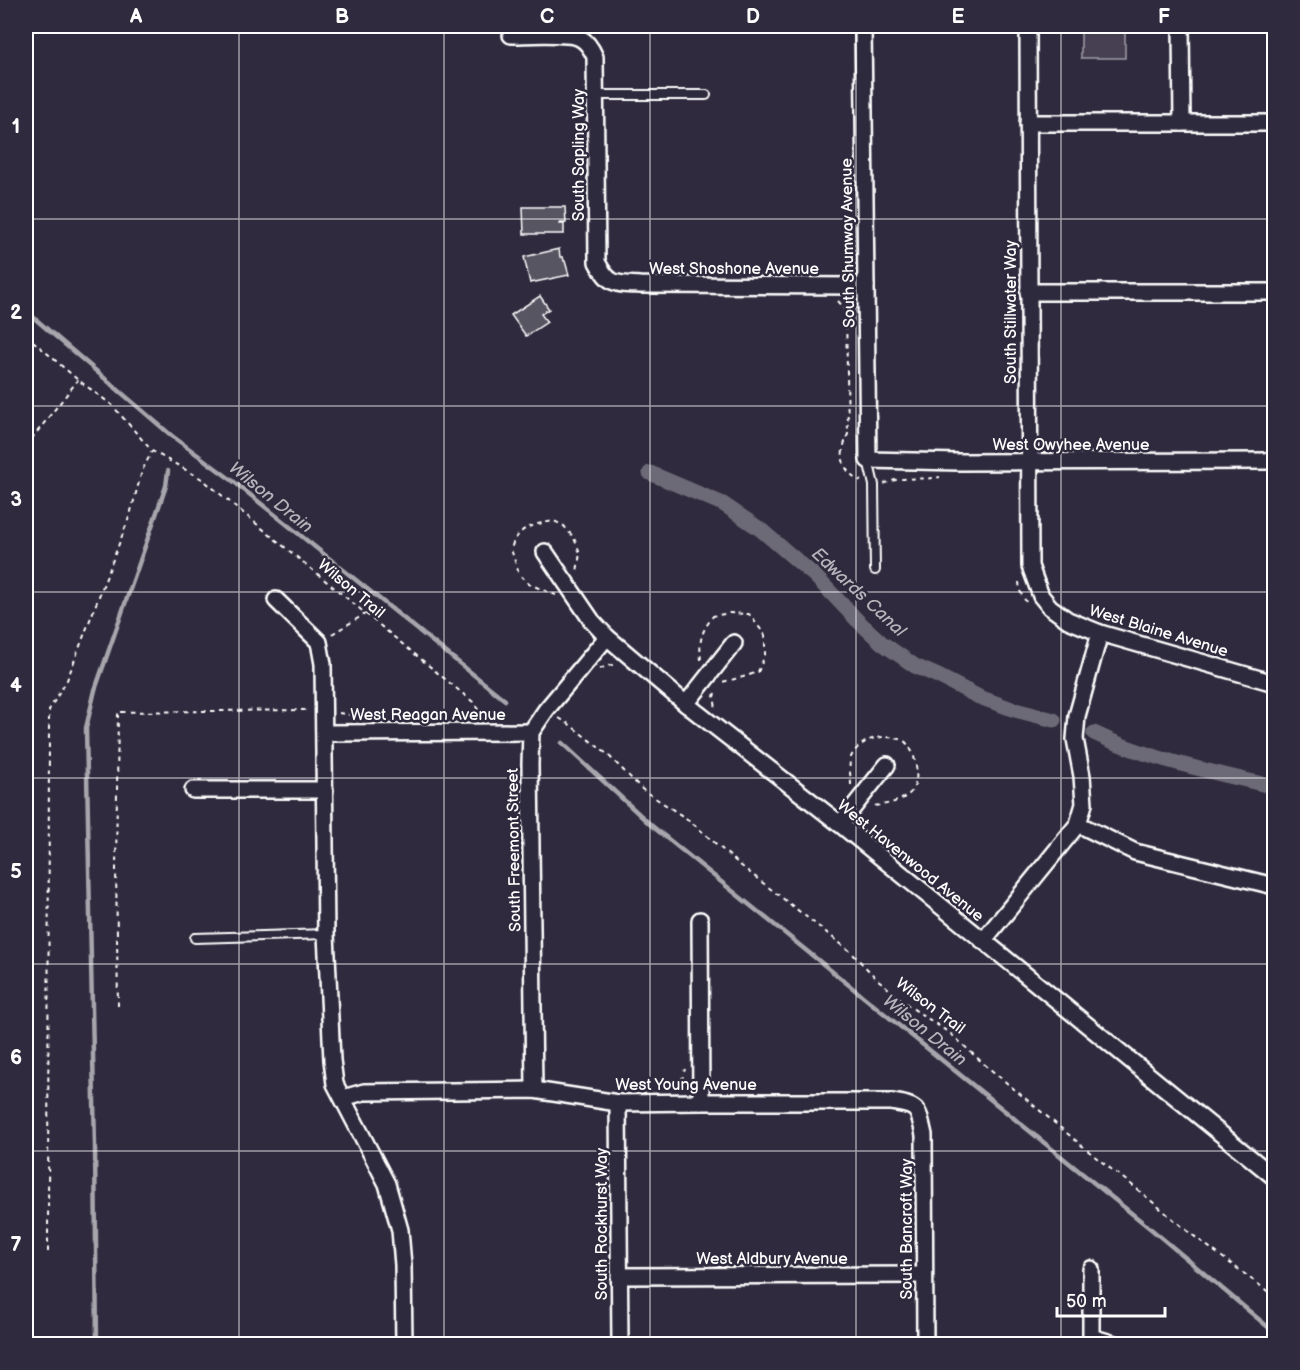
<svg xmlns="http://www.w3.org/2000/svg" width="1300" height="1370" font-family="'Balsamiq Sans',sans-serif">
<rect width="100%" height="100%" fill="#2f2a3d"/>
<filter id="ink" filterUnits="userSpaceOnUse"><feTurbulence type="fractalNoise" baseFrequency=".0167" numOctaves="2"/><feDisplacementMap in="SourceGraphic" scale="12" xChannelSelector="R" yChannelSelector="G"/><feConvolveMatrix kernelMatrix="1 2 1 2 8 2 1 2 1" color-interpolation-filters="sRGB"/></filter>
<g filter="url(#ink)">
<rect fill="#464152" stroke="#a2a0a8" stroke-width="1.5" x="1081" y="31" width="44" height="27"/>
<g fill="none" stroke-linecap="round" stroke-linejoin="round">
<g stroke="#a7a6ad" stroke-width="4.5">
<polyline points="26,311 172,436 233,481 505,700"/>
<polyline points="562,743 652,826 1151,1229 1274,1332"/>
<polyline points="97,1344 95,1147 86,728 95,690 166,486 168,471"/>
</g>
<g stroke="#6d6a77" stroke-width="15">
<polyline points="650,473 723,504 760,529 815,576 857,620 882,643 915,666 938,676 979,697 1015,710 1054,720"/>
<path d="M1094 733C1149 760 1215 772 1274 787"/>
</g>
</g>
<g fill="#595564" stroke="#fff" stroke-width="1.5">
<polygon points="523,207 565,207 566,223 560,223 560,224 564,224 564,234 524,234"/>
<polygon points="559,249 560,257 563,257 564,261 565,261 569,275 530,283 524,257"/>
<polygon points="540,296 549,309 541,314 547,322 526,336 511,315"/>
</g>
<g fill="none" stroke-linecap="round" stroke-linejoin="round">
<defs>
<g id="lane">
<polyline points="596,95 706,95"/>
<polyline points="868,460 874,485 875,570"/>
<polyline points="195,938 326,934"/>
</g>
<g id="street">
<polyline points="863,26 868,460 959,462 1274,461"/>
<polyline points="1028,26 1030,566 1041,596 1050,607 1068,620 1100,633 1274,683"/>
<polyline points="1181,26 1182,123 1267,123 1274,125"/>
<path d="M511 35C526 35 568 32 580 38 588 42 592 50 595 57L597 262C609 285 615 284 640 285L866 286"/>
<polyline points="1028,123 1182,123"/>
<polyline points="1028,292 1274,292"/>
<polyline points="545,552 592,621 607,637 686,704 840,824 1274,1177"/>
<polyline points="276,600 319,642 323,664 326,934 332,1060 335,1084 387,1184 400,1230 403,1265 404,1344"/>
<polyline points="686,704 734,643"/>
<polyline points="325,733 531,732"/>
<polyline points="193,790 325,790"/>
<polyline points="840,824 887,765"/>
<polyline points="1078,824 1135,852 1274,886"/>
<polyline points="700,920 701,1102"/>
<polyline points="983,941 1078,824 1084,804 1082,776 1075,739 1077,716 1100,633"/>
<polyline points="534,1090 530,764 531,732 546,710 607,637"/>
<path d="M343 1098 364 1092 534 1090 618 1103 701 1102H891C919 1106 918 1108 924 1135L925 1344"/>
<polyline points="618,1103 620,1344"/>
<polyline points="1091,1269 1091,1344"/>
<polyline points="619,1276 924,1275"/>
<polyline points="1091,1337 1115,1344"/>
</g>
</defs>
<use href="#lane" stroke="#fff" stroke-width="12"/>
<use href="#street" stroke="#fff" stroke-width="20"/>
<g stroke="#fff" stroke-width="2" stroke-dasharray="4.5 4.5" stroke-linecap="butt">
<path d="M838 301 846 310 848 434C839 455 840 470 861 481"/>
<polyline points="26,335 78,380 112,405 152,451 202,479 473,702 481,714"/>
<polyline points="26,446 78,380"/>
<path d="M884 484C900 475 922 481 940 477"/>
<polyline points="1019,582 1020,591 1026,602"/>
<polyline points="556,595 529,584 519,574 511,549 514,540 523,530 537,524 554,521 564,526 574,538 580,553 577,572"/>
<polyline points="332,634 365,614"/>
<path d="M701 660C699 639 701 633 713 616L729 613 749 614 765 635V655L758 672 743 677 722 682"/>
<path d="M600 669C605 667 612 663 617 666"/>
<polyline points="715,693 714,697 716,708"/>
<polyline points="339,713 358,716 402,714 429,716"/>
<polyline points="470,717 481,713 497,717"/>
<polyline points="559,718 569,724 607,754 643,790 690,821 740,865 850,951 876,978 909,1006 951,1034 984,1064 1098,1159 1132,1185 1190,1233 1274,1296"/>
<path d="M851 785C851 777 848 764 851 757 859 741 877 734 894 738 896 738 901 739 903 740 917 750 922 783 909 794 899 803 886 804 874 806"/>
<polyline points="118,1006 116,869 118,712 308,710"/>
<polyline points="677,1088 681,1083 685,1069"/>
<polyline points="48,1252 49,710 67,680 130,515 142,471 152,451"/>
</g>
<use href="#lane" stroke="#2f2a3d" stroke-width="8"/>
<use href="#street" stroke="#2f2a3d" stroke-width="15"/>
</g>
</g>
<path fill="none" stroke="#fff" stroke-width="1.5" stroke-opacity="0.55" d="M239 26V1344M444 26V1344M650 26V1344M856 26V1344M1061 26V1344M26 219H1274M26 406H1274M26 592H1274M26 778H1274M26 964H1274M26 1151H1274"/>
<g text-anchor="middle" stroke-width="5" stroke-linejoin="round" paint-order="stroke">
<g font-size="16" fill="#fff" stroke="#2f2a3d">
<text transform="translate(578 155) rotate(-90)" y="6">South Sapling Way</text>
<text transform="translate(847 243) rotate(-91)" y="6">South Shumway Avenue</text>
<text x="734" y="274">West Shoshone Avenue</text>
<text transform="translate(1010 312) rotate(-90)" y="6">South Stillwater Way</text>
<text x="1071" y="450">West Owyhee Avenue</text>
<text transform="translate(352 588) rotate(40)" y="6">Wilson Trail</text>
<text transform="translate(1159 630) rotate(17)" y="6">West Blaine Avenue</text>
<text x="428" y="720">West Reagan Avenue</text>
<text transform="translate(513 850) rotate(-91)" y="6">South Freemont Street</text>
<text transform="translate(911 860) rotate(39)" y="6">West Havenwood Avenue</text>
<text transform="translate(931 1005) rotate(37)" y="6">Wilson Trail</text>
<text x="686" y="1090">West Young Avenue</text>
<text transform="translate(601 1224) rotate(-90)" y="6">South Rockhurst Way</text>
<text transform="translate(906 1229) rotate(-90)" y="6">South Bancroft Way</text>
<text x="772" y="1264">West Aldbury Avenue</text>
</g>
<g font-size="18" font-style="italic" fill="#b6b4bb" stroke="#2f2a3d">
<text transform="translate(271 497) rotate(39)" y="6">Wilson Drain</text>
<text transform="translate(859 592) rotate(43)" y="6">Edwards Canal</text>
<text transform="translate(925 1030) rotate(39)" y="6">Wilson Drain</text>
</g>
</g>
<rect width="1300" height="1370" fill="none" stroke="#2f2a3d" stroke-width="66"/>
<path d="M1057 1307v9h108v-9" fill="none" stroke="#ffffff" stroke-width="3"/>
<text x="1066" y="1307" font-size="18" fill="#ffffff" stroke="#2f2a3d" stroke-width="4.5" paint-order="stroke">50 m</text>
<rect x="33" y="33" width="1234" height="1304" fill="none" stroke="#fff" stroke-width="2"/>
<g font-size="20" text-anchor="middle" font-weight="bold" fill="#fff">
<text x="136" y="23">A</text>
<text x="342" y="23">B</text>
<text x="547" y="23">C</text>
<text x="753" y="23">D</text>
<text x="958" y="23">E</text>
<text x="1164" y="23">F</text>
<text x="16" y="133">1</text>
<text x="16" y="319">2</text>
<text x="16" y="506">3</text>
<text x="16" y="692">4</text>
<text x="16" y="878">5</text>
<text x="16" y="1064">6</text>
<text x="16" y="1251">7</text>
</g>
</svg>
